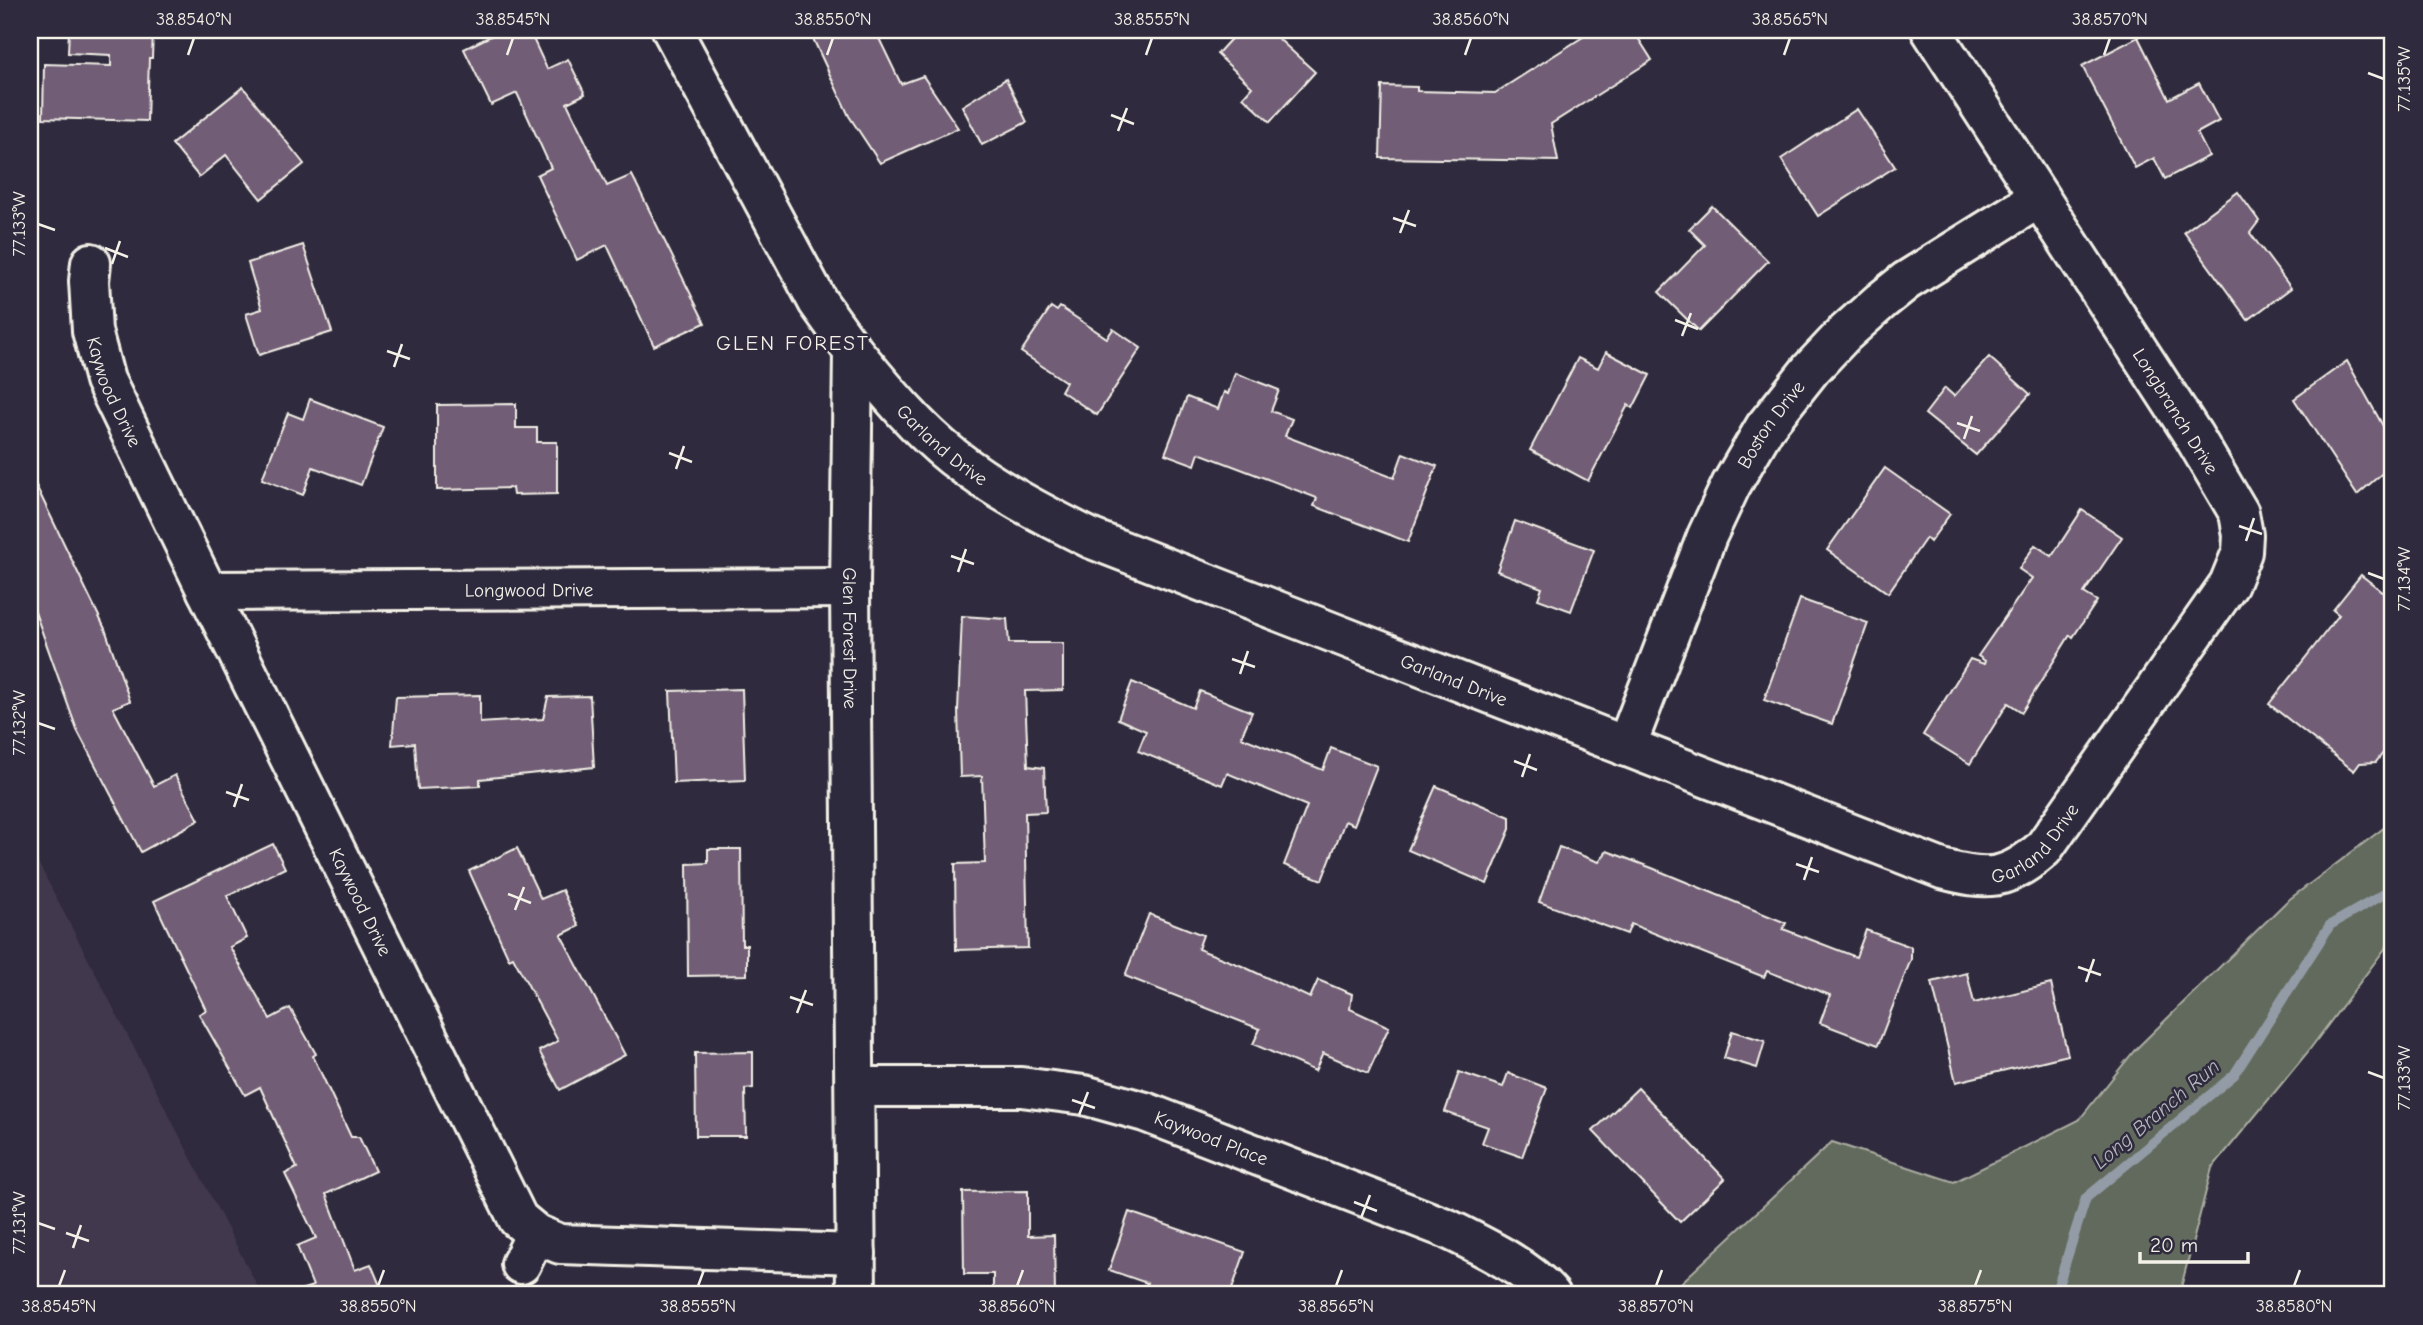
<svg xmlns="http://www.w3.org/2000/svg" width="2423" height="1325" font-family="'Comic Neue',sans-serif">
<rect width="100%" height="100%" fill="#2f2a3d"/>
<filter id="ink" filterUnits="userSpaceOnUse"><feTurbulence type="fractalNoise" baseFrequency=".0143" numOctaves="2"/><feDisplacementMap in="SourceGraphic" scale="14" xChannelSelector="R" yChannelSelector="G"/><feConvolveMatrix kernelMatrix="1 2 1 2 8 2 1 2 1" color-interpolation-filters="sRGB"/></filter>
<g filter="url(#ink)">
<polygon fill="#43394e" points="30,847 262,1295 30,1295"/>
<polygon fill="#626a5d" stroke="#abaea2" stroke-width="2" points="2393,821 2393,938 2307,1053 2212,1168 2179,1295 1668,1295 1832,1142 1954,1182 2079,1120 2134,1051 2287,901"/>
<g fill="none" stroke-linecap="round" stroke-linejoin="round">
<polyline stroke="#939ba7" stroke-width="10" points="2055,1295 2086,1198 2234,1075 2330,925 2393,889"/>
</g>
<g fill="#715d76" stroke="#f4f1e8" stroke-width="2">
<polygon points="69,30 153,30 152,58 149,58 147,121 43,118 44,64 111,66 111,55 68,53"/>
<polygon points="503,30 529,30 547,69 568,59 585,94 567,103 607,186 632,175 705,323 654,346 607,245 577,260 537,175 551,168 517,93 491,105 464,49"/>
<polygon points="809,30 875,30 901,84 923,76 958,128 880,163 849,116"/>
<polygon points="1239,30 1269,30 1315,72 1270,122 1243,97 1252,87 1217,54"/>
<polygon points="1594,30 1633,30 1652,60 1551,124 1558,161 1380,158 1382,86 1417,87 1417,91 1495,93"/>
<polygon points="2138,37 2169,99 2199,83 2219,121 2197,133 2209,156 2165,179 2154,158 2135,168 2082,66"/>
<polygon points="1006,79 1027,122 982,145 962,106"/>
<polygon points="243,87 304,164 261,199 226,155 199,177 172,144"/>
<polygon points="1857,109 1895,167 1818,216 1781,159"/>
<polygon points="2238,192 2259,221 2250,233 2291,288 2248,320 2184,232"/>
<polygon points="1712,206 1768,261 1699,331 1659,292 1705,245 1689,229"/>
<polygon points="303,245 332,332 259,355 246,314 262,309 248,263"/>
<polygon points="1051,307 1057,311 1060,307 1107,338 1113,329 1141,348 1097,415 1061,391 1066,382 1021,352"/>
<polygon points="1606,352 1650,375 1633,408 1628,405 1588,481 1530,450 1578,358 1598,368"/>
<polygon points="1989,357 2030,394 1976,455 1925,414 1945,388 1954,396"/>
<polygon points="2347,361 2393,444 2393,464 2357,495 2294,399"/>
<polygon points="1235,373 1279,390 1271,411 1292,419 1285,436 1394,478 1403,453 1437,466 1408,542 1314,506 1317,498 1199,453 1195,465 1165,454 1187,397 1218,409 1224,392 1228,394"/>
<polygon points="310,399 383,427 361,485 313,467 303,495 262,479 288,413 303,419"/>
<polygon points="516,404 516,428 537,428 537,442 557,442 557,494 513,495 512,488 437,490 437,405"/>
<polygon points="1885,468 1950,514 1930,542 1926,538 1888,593 1827,550"/>
<polygon points="30,473 105,629 130,701 113,708 154,786 175,775 199,820 141,852 77,730 30,598"/>
<polygon points="2082,510 2122,537 2084,593 2097,601 2073,637 2070,635 2022,712 2008,703 1970,764 1923,735 1970,659 1984,664 1985,661 1978,656 2032,578 2019,569 2035,545 2052,556"/>
<polygon points="1515,521 1594,550 1571,611 1538,599 1542,588 1497,571"/>
<polygon points="2361,575 2393,600 2393,740 2376,762 2360,763 2354,771 2269,704 2339,615 2333,610"/>
<polygon points="1800,599 1868,623 1832,724 1764,700"/>
<polygon points="962,616 1007,619 1009,643 1063,643 1063,690 1025,691 1028,766 1044,768 1046,812 1025,813 1028,948 956,950 955,864 985,863 982,776 960,777 958,710"/>
<polygon points="1132,682 1193,708 1200,691 1252,712 1241,737 1323,770 1331,748 1377,766 1354,825 1345,821 1322,880 1284,865 1307,806 1227,773 1222,785 1138,751 1146,731 1118,719"/>
<polygon points="742,689 745,780 674,783 670,691"/>
<polygon points="480,695 480,723 543,719 548,697 590,696 594,767 480,779 480,786 418,789 415,743 392,745 396,697"/>
<polygon points="1436,786 1510,817 1510,829 1487,884 1408,850"/>
<polygon points="273,844 285,868 227,896 247,938 230,947 270,1019 290,1008 316,1054 313,1056 351,1137 359,1137 375,1171 326,1194 355,1270 371,1264 384,1295 295,1295 294,1292 313,1286 297,1246 316,1238 285,1174 297,1168 260,1087 245,1095 199,1014 206,1010 154,901"/>
<polygon points="1559,847 1599,862 1607,851 1652,868 1786,923 1783,929 1856,957 1866,930 1911,947 1911,959 1878,1045 1820,1023 1830,995 1767,971 1764,977 1631,924 1627,934 1539,902"/>
<polygon points="517,848 541,899 562,890 579,926 561,935 625,1055 560,1090 539,1051 558,1041 513,957 509,959 469,871"/>
<polygon points="708,849 741,849 742,945 747,945 747,975 688,976 687,864 708,863"/>
<polygon points="1149,914 1203,935 1198,949 1242,966 1310,998 1318,980 1352,994 1350,1009 1389,1027 1368,1073 1323,1053 1315,1071 1253,1044 1260,1029 1125,976"/>
<polygon points="1967,973 1974,1003 2051,984 2068,1055 1956,1082 1932,982"/>
<polygon points="1732,1031 1765,1041 1757,1068 1724,1058"/>
<polygon points="753,1052 753,1088 745,1089 746,1136 696,1136 695,1053"/>
<polygon points="1459,1072 1503,1087 1508,1073 1547,1088 1522,1157 1482,1143 1488,1127 1445,1112"/>
<polygon points="1638,1088 1725,1179 1680,1222 1593,1131"/>
<polygon points="1028,1191 1028,1236 1054,1235 1055,1295 993,1295 993,1274 964,1274 963,1192"/>
<polygon points="1129,1212 1245,1252 1230,1295 1143,1295 1147,1283 1109,1270"/>
</g>
<g fill="none" stroke-linecap="round" stroke-linejoin="round">
<defs>
<g id="minor">
<path id="s1" d="M672 30 818 302 853 351 850 588 856 1295"/>
<path id="s2" d="M91 263 89 281 92 331 105 380 207 591 518 1219 536 1234 560 1244 856 1254"/>
<path id="s3" d="M853 351C883 387 915 427 953 457 995 490 1044 515 1092 539L1942 869C1987 881 2007 881 2043 849L2229 584 2242 552 2243 535 2239 513 2193 435 1931 30"/>
<path id="s4" d="M207 591 850 588"/>
<path id="s5" d="M1626 747 1707 536 1731 485 1765 427 1811 369 1844 334 1881 301 1906 281 2039 198"/>
<path id="s6" d="M855 1087H1021L1084 1095 1145 1112 1448 1229C1482 1246 1527 1267 1551 1295"/>
<polyline points="521,1264 536,1234"/>
</g>
</defs>
<use href="#minor" stroke="#f4f1e8" stroke-width="44"/>
<use href="#minor" stroke="#2f2a3d" stroke-width="38"/>
</g>
</g>
<path fill="none" stroke="#f4f1e8" stroke-width="2.5" d="M188 55 194 38M507 55 513 38M827 55 833 38M1146 55 1152 38M1465 55 1471 38M1784 55 1790 38M2104 55 2110 38M2368 73 2384 79M1111 115 1134 124M1118 131 1127 108M1393 218 1416 226M38 224 55 230M1400 233 1409 210M105 248 128 257M112 264 120 241M1675 320 1698 329M1682 336 1691 313M387 351 410 359M394 367 402 344M1957 423 1980 431M1964 439 1972 416M669 453 692 462M676 469 684 446M2239 526 2262 534M2246 541 2254 518M951 556 974 564M958 572 966 549M2368 573 2384 579M1232 659 1255 667M1240 674 1248 651M38 723 55 729M1514 761 1537 770M1522 777 1530 754M226 792 249 800M234 807 242 784M1796 864 1819 872M1804 880 1812 857M508 894 531 903M515 910 524 887M2078 967 2101 975M2086 982 2094 959M790 997 813 1005M797 1013 806 990M2368 1072 2384 1078M1072 1100 1095 1108M1079 1115 1088 1092M1354 1202 1377 1211M1361 1218 1370 1195M38 1223 55 1229M66 1233 89 1241M73 1248 81 1225M59 1286 65 1270M378 1286 384 1270M698 1286 704 1270M1017 1286 1023 1270M1336 1286 1342 1270M1656 1286 1662 1270M1975 1286 1981 1270M2294 1286 2300 1270"/>
<g text-anchor="middle" stroke-width="5" stroke-linejoin="round" paint-order="stroke">
<g font-size="19" fill="#f4f1e8" stroke="#2f2a3d">
<text dy="7" stroke="none"><textPath href="#s2" startOffset="133">Kaywood Drive</textPath></text>
<text transform="translate(2176 411) rotate(58)" y="7">Longbranch Drive</text>
<text dy="7" stroke="none"><textPath href="#s5" startOffset="355">Boston Drive</textPath></text>
<text dy="7" stroke="none"><textPath href="#s3" startOffset="130">Garland Drive</textPath></text>
<text dy="7" stroke="none"><textPath href="#s4" startOffset="322">Longwood Drive</textPath></text>
<text dy="7" stroke="none"><textPath href="#s1" startOffset="656">Glen Forest Drive</textPath></text>
<text dy="7" stroke="none"><textPath href="#s3" startOffset="696">Garland Drive</textPath></text>
<text dy="7" stroke="none"><textPath href="#s3" startOffset="1326">Garland Drive</textPath></text>
<text dy="7" stroke="none"><textPath href="#s2" startOffset="700">Kaywood Drive</textPath></text>
<text dy="7" stroke="none"><textPath href="#s6" startOffset="364">Kaywood Place</textPath></text>
</g>
<g font-size="21" letter-spacing="2" fill="#f4f1e8" stroke="#2f2a3d">
<text x="793" y="350">GLEN FOREST</text>
</g>
<g font-size="21" font-style="italic" fill="#b4b7bd" stroke="#2f2a3d">
<text transform="translate(2156 1114) rotate(-40)" y="7">Long Branch Run</text>
</g>
</g>
<rect width="2423" height="1325" fill="none" stroke="#2f2a3d" stroke-width="77"/>
<path d="M2140 1252v10h108v-10" fill="none" stroke="#f4f1e8" stroke-width="3.5"/>
<text x="2150" y="1252" font-size="21" fill="#f4f1e8" stroke="#2f2a3d" stroke-width="5" paint-order="stroke">20 m</text>
<rect x="38" y="38" width="2346" height="1248" fill="none" stroke="#f4f1e8" stroke-width="2.5"/>
<g font-size="18" text-anchor="middle" fill="#f4f1e8">
<text x="194" y="25">38.8540°N</text>
<text x="513" y="25">38.8545°N</text>
<text x="833" y="25">38.8550°N</text>
<text x="1152" y="25">38.8555°N</text>
<text x="1471" y="25">38.8560°N</text>
<text x="1790" y="25">38.8565°N</text>
<text x="2110" y="25">38.8570°N</text>
<text transform="translate(2404 79) rotate(-90)" y="6">77.135°W</text>
<text transform="translate(19 224) rotate(-90)" y="6">77.133°W</text>
<text transform="translate(2404 579) rotate(-90)" y="6">77.134°W</text>
<text transform="translate(19 723) rotate(-90)" y="6">77.132°W</text>
<text transform="translate(2404 1078) rotate(-90)" y="6">77.133°W</text>
<text transform="translate(19 1223) rotate(-90)" y="6">77.131°W</text>
<text x="59" y="1312">38.8545°N</text>
<text x="378" y="1312">38.8550°N</text>
<text x="698" y="1312">38.8555°N</text>
<text x="1017" y="1312">38.8560°N</text>
<text x="1336" y="1312">38.8565°N</text>
<text x="1656" y="1312">38.8570°N</text>
<text x="1975" y="1312">38.8575°N</text>
<text x="2294" y="1312">38.8580°N</text>
</g>
</svg>
